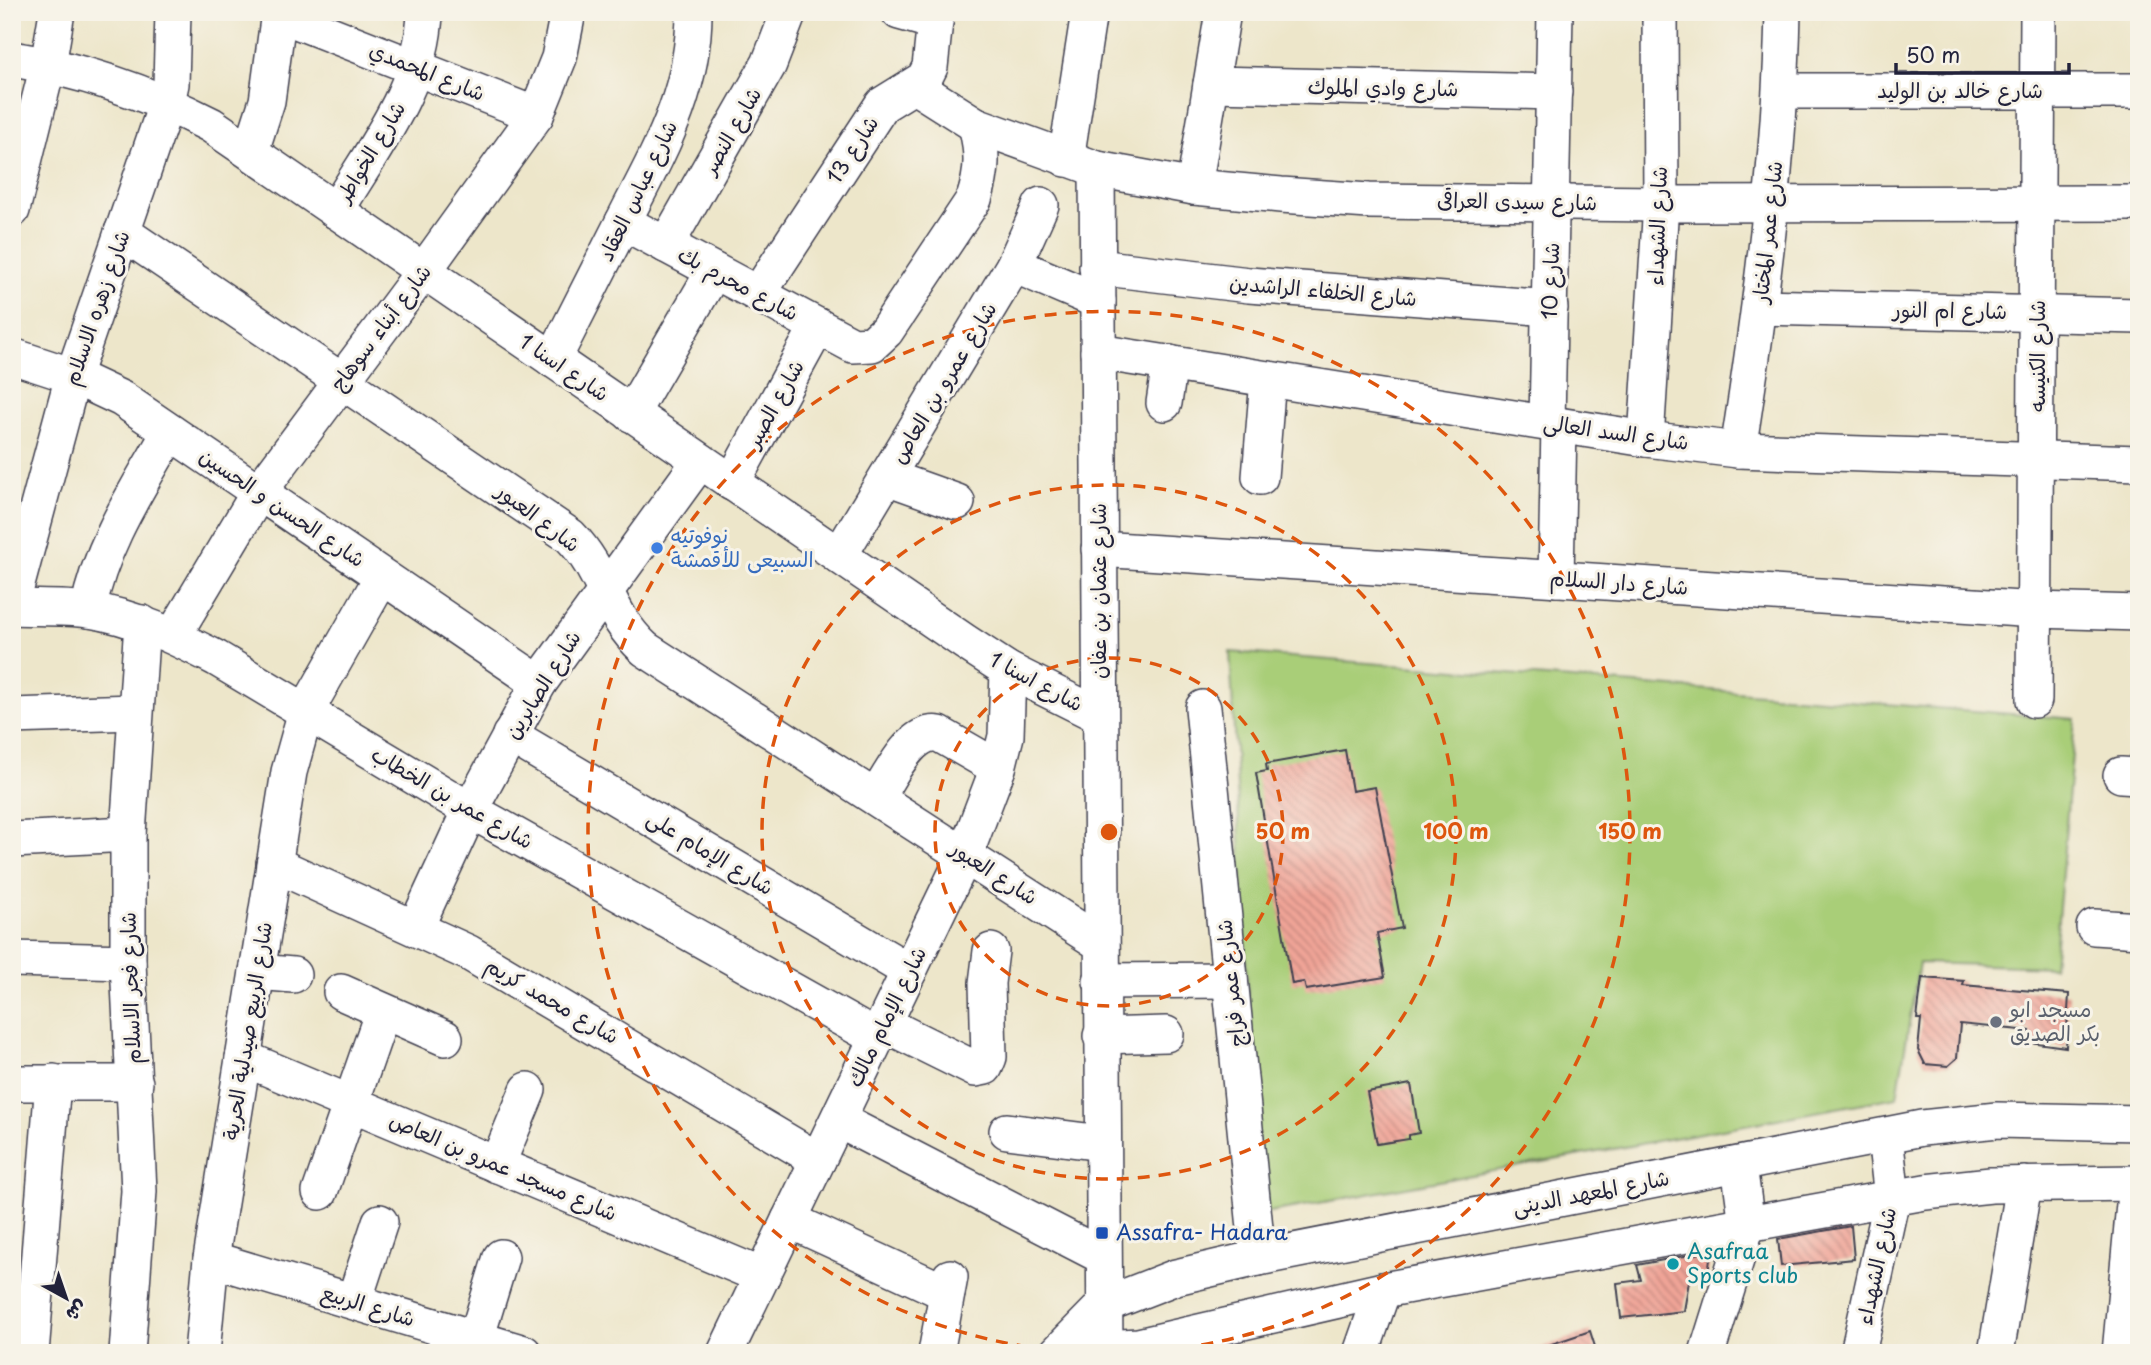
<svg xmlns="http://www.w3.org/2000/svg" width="2151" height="1365" font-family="'Playpen Sans','Playpen Sans Arabic',sans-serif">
<defs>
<pattern id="building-back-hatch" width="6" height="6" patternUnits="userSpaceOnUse" patternTransform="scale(1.75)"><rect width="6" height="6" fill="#f0a497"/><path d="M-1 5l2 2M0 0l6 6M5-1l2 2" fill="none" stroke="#c2857c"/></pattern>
</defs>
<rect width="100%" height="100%" fill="#f7f3e8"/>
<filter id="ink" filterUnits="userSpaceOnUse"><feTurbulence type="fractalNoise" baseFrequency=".0143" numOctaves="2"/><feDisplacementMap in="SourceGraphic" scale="14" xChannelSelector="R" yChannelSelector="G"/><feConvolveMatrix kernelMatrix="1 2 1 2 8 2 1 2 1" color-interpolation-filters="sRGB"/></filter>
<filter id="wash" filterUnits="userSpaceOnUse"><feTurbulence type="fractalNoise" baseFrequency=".00686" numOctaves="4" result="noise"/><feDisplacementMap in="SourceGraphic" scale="28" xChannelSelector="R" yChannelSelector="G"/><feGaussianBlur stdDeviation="1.57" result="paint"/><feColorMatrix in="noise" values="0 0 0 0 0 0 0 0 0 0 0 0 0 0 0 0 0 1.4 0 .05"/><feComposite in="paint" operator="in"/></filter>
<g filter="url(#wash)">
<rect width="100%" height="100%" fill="#ede6ca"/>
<polygon fill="#a9ce78" stroke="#66785a" stroke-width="2" points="1230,652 2075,719 2054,967 1919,963 1897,1097 1259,1214"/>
<g id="blocks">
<g fill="url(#building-back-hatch)">
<polygon points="1345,750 1352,791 1375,787 1402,928 1377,933 1385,977 1306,990 1304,982 1292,984 1256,773 1267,771 1266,764"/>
<polygon points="1922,978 1964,981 1963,985 2069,994 2066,1047 2029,1042 2030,1031 1960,1024 1957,1058 1948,1066 1925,1064 1918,1050 1921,1019 1917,1019"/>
<polygon points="1411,1084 1419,1133 1409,1135 1409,1139 1377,1144 1367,1092"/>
<polygon points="1851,1226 1854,1259 1781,1266 1778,1239"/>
<polygon points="1711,1251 1708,1274 1690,1275 1684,1311 1621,1318 1617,1283 1641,1280 1637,1265"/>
<polygon points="1590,1331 1597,1353 1535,1353 1534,1350"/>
</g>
</g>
</g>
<g filter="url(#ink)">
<use href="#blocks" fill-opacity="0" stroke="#403f50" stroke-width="2"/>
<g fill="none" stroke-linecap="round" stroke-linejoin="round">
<defs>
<g id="minor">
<polyline points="899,12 935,22"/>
<polyline points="279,14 536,115"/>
<path d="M12 59C83 70 147 92 211 125L965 642 1008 670 1100 716"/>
<polyline points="1211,84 1554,92"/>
<polyline points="916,87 976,125 1097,169 1194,187 1281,195 1369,201 1661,204 2139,203"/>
<polyline points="1781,91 2139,91"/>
<polyline points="251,151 267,101 279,12"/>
<polyline points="1066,159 1089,12"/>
<polyline points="1097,169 1105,1353"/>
<polyline points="1194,187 1223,12"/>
<polyline points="12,210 48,65 57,12"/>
<path d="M336 211C373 148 423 87 425 12"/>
<path d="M623 222 853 345 872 344 886 331 974 199C983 172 983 152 976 125"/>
<path d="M122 232 570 536C606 573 605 612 645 649L1100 943"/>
<polyline points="666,245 769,64 789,12"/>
<polyline points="1014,265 1098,301"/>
<polyline points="1097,267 1249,285 1550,308"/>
<polyline points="758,294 882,105 924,79 930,67 936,12"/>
<polyline points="1761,307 2139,316"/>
<polyline points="1098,352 1646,439 1738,450 2139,463"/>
<polyline points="12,356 73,376 122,399 539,683"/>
<path d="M553 360C578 311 603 262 628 212 662 146 694 89 694 12"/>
<polyline points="1164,403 1170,363"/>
<polyline points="631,414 714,271"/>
<polyline points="1547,423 1555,12"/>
<polyline points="1646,439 1661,204 1660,12"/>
<path d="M1738 450C1761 304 1780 160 1783 12"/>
<polyline points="887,477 957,502"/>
<polyline points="1260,477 1268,379"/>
<polyline points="732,483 818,326"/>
<polyline points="1099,549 2036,610 2139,613"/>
<polyline points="839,556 1014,265 1041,205"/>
<polyline points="1556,579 1559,425"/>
<polyline points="12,603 73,376 167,102 171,84 173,12"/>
<path d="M12 607C37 608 64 607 89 610 135 617 175 637 216 658L470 810 877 1038"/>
<path d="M88 610C101 544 137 490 170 432"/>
<polyline points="173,636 259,492 423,272 536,115 559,58 568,12"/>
<polyline points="2034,700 2038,12"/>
<polyline points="1203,708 1258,1258"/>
<polyline points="12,716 134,712"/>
<polyline points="510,735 909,971"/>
<polyline points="2121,775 2139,776"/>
<path d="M876 797C890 777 910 729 939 734L998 768"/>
<polyline points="12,840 128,834"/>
<polyline points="274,864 469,953 818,1160"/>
<polyline points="416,927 470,810 539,683 700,461"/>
<polyline points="2094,927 2139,930"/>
<polyline points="12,959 128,962"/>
<polyline points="257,972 293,975"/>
<polyline points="1101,981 1230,980"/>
<polyline points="341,992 445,1038"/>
<polyline points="884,1024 975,1069 985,1067 989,1057 987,983 991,951"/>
<polyline points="1101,1036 1166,1034"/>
<polyline points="243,1058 762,1276"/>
<polyline points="12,1083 135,1083"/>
<polyline points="838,1120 1102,1256"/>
<polyline points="1007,1131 1102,1143"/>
<polyline points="497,1165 528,1090"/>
<polyline points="320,1192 383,1011"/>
<polyline points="789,1220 947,1293"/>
<polyline points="211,1259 524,1353"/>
<polyline points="354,1301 380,1222"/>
<polyline points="476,1339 501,1257"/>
<polyline points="1081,1345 1105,1348 1138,1346 1383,1290 1925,1192 1991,1185 2139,1183"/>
<polyline points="31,1353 53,1082"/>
<polyline points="127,1353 139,1191 128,962 128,834 142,623"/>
<polyline points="202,1353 211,1259 289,772 306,711 382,577"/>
<polyline points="725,1353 965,855 998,768 1006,736 1008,670"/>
<polyline points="936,1353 950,1277"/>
<polyline points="1057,1353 1104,1305 1176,1277 1258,1258 1922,1128 1997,1120 2139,1123"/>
<polyline points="1361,1353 1383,1290"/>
<polyline points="1707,1353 1747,1225 1739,1165"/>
<polyline points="1858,1353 1892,1198 1885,1136"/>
<polyline points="1996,1353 2024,1184"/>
<polyline points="2120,1353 2136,1183"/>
</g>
</defs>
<use href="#minor" stroke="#403f50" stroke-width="38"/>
<use href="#minor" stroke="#fff" stroke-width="35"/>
</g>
</g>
<g fill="none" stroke="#de560e" stroke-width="3.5" stroke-dasharray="12 9">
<circle cx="1109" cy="832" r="174"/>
<circle cx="1109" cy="832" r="347"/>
<path d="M1091 1353A521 521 0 1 1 1127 1353"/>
</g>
<circle fill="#3f7fe0" stroke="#f7f3e8" stroke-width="2.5" cx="657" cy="548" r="7"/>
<circle fill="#6b7280" stroke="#f7f3e8" stroke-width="2.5" cx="1996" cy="1022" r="7"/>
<rect fill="#1a4fb4" stroke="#f7f3e8" stroke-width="2.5" x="1095" y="1226" width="14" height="14" rx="3.5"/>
<circle fill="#0f9aa8" stroke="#f7f3e8" stroke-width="2.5" cx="1673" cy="1264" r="7"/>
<g text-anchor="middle" stroke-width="6" stroke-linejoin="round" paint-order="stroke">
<g font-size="21" fill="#22223b" stroke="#f7f3e8">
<text transform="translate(427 72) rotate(22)" y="7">شارع المحمدي</text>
<text transform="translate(1383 88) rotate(1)" y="7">شارع وادي الملوك</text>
<text x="1960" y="98">شارع خالد بن الوليد</text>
<text transform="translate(732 131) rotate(-60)" y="7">شارع النصر</text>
<text transform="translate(853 150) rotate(-57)" y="7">شارع 13</text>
<text transform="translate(371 152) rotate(-59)" y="7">شارع الخواطر</text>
<text transform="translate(638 191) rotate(-64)" y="7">شارع عباس العقاد</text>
<text transform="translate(1517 202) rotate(1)" y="7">شارع سيدى العراقى</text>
<text transform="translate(1658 226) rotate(-88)" y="7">شارع الشهداء</text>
<text transform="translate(1768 232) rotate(-84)" y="7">شارع عمر المختار</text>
<text transform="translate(1551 281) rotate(-88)" y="7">شارع 10</text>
<text transform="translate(738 284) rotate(28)" y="7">شارع محرم بك</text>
<text transform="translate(1323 291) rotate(5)" y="7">شارع الخلفاء الراشدين</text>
<text transform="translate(97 308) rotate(-71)" y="7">شارع زهره الاسلام</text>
<text transform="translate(1950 311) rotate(1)" y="7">شارع ام النور</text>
<text transform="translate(381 328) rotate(-53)" y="7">شارع أبناء سوهاج</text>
<text transform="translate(2038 356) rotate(-90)" y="7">شارع الكنيسه</text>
<text transform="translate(564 368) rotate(34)" y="7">شارع اسنا 1</text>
<text transform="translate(944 383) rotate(-59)" y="7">شارع عمرو بن العاص</text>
<text transform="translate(775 404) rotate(-61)" y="7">شارع الصبر</text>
<text transform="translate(1616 433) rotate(8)" y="7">شارع السد العالى</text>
<text transform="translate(282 508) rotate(34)" y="7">شارع الحسن و الحسين</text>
<text transform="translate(538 518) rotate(37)" y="7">شارع العبور</text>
<text transform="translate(1619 583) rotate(4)" y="7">شارع دار السلام</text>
<text transform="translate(1099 591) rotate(-90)" y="7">شارع عثمان بن عفان</text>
<text transform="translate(1036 682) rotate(28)" y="7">شارع اسنا 1</text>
<text transform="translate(543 685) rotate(-58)" y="7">شارع الصابرين</text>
<text transform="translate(452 798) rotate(30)" y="7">شارع عمر بن الخطاب</text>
<text transform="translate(710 853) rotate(31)" y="7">شارع الإمام على</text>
<text transform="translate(994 873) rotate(33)" y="7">شارع العبور</text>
<text transform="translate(1231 983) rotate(-96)" y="7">شارع عمر فراج</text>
<text transform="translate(131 988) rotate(-92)" y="7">شارع فجر الاسلام</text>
<text transform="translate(552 1001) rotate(30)" y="7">شارع محمد كريم</text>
<text transform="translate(887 1017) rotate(-64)" y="7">شارع الإمام مالك</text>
<text transform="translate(248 1031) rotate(-81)" y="7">شارع الربيع صيدلية الحرية</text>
<text transform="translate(503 1167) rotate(23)" y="7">شارع مسجد عمرو بن العاص</text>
<text transform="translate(1591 1193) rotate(-11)" y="7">شارع المعهد الدينى</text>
<text transform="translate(1877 1266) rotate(-78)" y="7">شارع الشهداء</text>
<text transform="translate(368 1306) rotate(17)" y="7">شارع الربيع</text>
</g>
<g font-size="21" fill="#366cbe" stroke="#f7f3e8" text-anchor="start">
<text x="671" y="543">نوفوتيه<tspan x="671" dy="24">السبيعى للأقمشة</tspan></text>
</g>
<g font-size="21" fill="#5b616d" stroke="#f7f3e8" text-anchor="start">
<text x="2010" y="1017">مسجد ابو<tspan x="2010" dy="24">بكر الصديق</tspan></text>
</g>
<g font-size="21" fill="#164399" stroke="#f7f3e8" text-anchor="start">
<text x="1116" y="1240">Assafra- Hadara</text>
</g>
<g font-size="21" fill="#0d838f" stroke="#f7f3e8" text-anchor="start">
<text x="1687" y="1259">Asafraa<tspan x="1687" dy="24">Sports club</tspan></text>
</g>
</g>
<circle cx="1109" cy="832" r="10" fill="#de560e" stroke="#f7f3e8" stroke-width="3.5"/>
<g font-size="21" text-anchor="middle" font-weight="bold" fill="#de560e" stroke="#f7f3e8" stroke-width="6" stroke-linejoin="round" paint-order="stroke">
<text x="1283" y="839">50 m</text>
<text x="1456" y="839">100 m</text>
<text x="1630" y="839">150 m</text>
</g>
<rect width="2151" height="1365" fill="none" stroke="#f7f3e8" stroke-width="42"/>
<g transform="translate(66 1298) rotate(140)" stroke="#f7f3e8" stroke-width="5" paint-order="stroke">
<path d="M0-5L12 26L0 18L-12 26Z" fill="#22223b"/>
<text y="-10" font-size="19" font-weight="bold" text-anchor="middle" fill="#22223b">ش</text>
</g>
<path d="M1896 63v10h173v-10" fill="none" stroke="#22223b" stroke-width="3.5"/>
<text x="1906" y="63" font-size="21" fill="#22223b" stroke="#f7f3e8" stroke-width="5" paint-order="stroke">50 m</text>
</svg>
